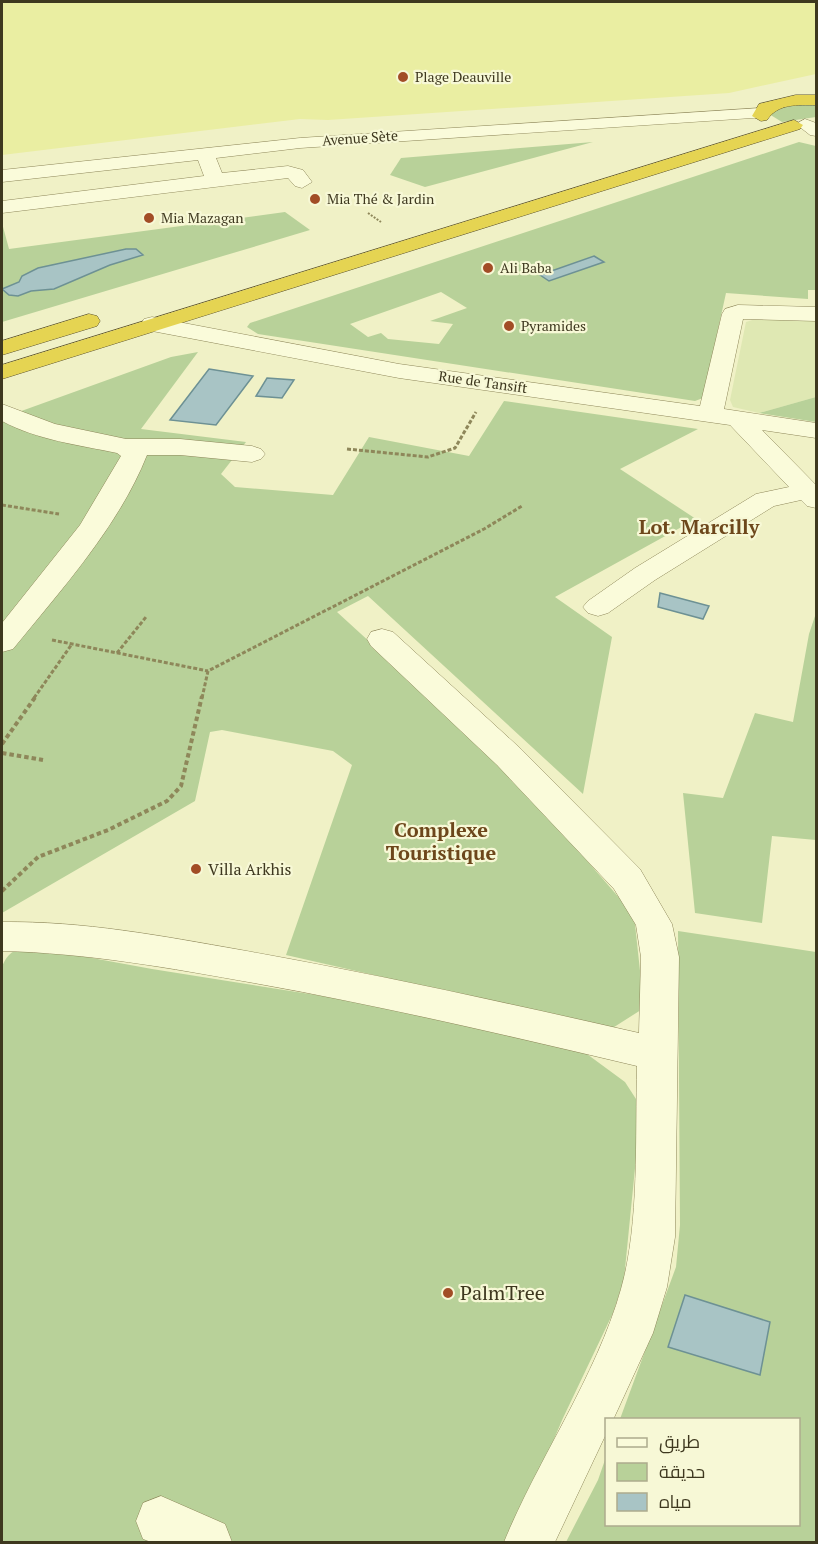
<svg xmlns="http://www.w3.org/2000/svg" width="818" height="1544" font-family="'PT Serif',Cairo,serif">
<rect width="100%" height="100%" fill="#f0f1c6"/>
<polygon fill="#dfe8b3" points="762,317 816,319 816,397 759,413 733,407 730,400 746,322"/>
<g fill="#b8d199" fill-rule="evenodd">
<polygon points="795,104 816,104 816,117 782,122 769,114 770,111"/>
<polygon points="593,142 425,187 390,175 401,158"/>
<path d="M799 142 816 146V290H808V299L726 293 703 398 695 401 258 334 247 327 250 323ZM441 292 467 308 430 321 453 324 439 344 388 339 381 333 368 337 350 324Z"/>
<polygon points="285,212 310,230 2,322 2,223 9,249"/>
<polygon points="198,352 141,429 246,442 221,474 235,487 333,495 369,437 469,456 504,401 698,429 620,469 696,519 555,597 612,637 583,794 368,596 337,612 454,719 545,812 634,915 644,1008 611,1029 286,955 352,765 333,751 222,730 210,732 195,801 2,913 2,418 171,357"/>
<polygon points="816,397 816,422 759,413"/>
<polygon points="816,613 816,840 772,836 762,923 695,913 683,793 723,798 755,713 793,722 809,634"/>
<polygon points="678,931 816,952 816,1542 566,1542 598,1480 606,1457 606,1524 798,1524 798,1420 620,1419 676,1267 680,1225"/>
<path d="M32 947 152 969 411 1010 576 1046 625 1082 636 1099 640 1118 624 1279 613 1313 563 1418 510 1542H2V967C8 951 16 949 32 947Z"/>
</g>
<polygon fill="#eaeea2" points="2,2 816,2 816,74 729,93 328,120 300,119 2,155"/>
<g fill="#a8c4c5" stroke="#6d9194" stroke-width="1.5">
<polygon points="126,249 136,249 143,255 110,265 54,289 31,291 18,296 9,295 2,289 19,282 22,276 38,268"/>
<polygon points="594,256 604,262 549,281 540,275"/>
<polygon points="209,369 253,376 216,425 170,420"/>
<polygon points="267,378 294,380 282,398 256,396"/>
<polygon points="660,593 709,606 703,619 658,607"/>
<polygon points="685,1295 770,1322 760,1375 668,1347"/>
</g>
<g fill="none" stroke-linecap="round" stroke-linejoin="round">
<defs>
<g id="minor">
<polygon points="761,108 770,113 767,117 300,148 216,158 222,173 288,166 303,170 312,182 302,188 295,186 288,178 2,213 2,201 204,176 198,160 2,182 2,170 300,138"/>
<polygon points="805,119 816,123 816,136 810,135 796,124"/>
<polygon points="738,305 816,307 816,321 743,319 724,409 816,423 816,438 762,430 816,485 816,508 807,506 801,500 774,506 655,580 608,613 598,616 588,613 583,607 588,601 635,568 756,494 789,487 730,425 399,378 152,331 144,329 141,324 144,319 152,317 399,364 700,406 722,314 725,309"/>
<path d="M2 404 55 424 126 439H180L252 446 261 449 265 454 261 459 252 462 180 455H147C119 526 61 590 13 649L2 652V623L80 525 121 456 117 453C79 445 37 440 2 421Z"/>
<path d="M382 629 393 632 521 749 640 869 672 924 679 957 675 1237 667 1287 653 1333 613 1420H606V1434L555 1542H504C539 1457 596 1377 621 1289 640 1222 635 1136 637 1066 510 1036 383 1006 254 983 170 968 87 953 2 951V922C83 921 162 936 241 950 375 974 507 1003 639 1033L641 957 636 925 614 889 497 765 371 646 367 639 371 632Z"/>
<polygon points="161,1496 225,1524 232,1542 151,1542 143,1539 136,1521 143,1503"/>
</g>
<g id="highway">
<path d="M796 95H816V105C798 105 778 103 767 120L761 121 752 116 759 104Z"/>
<polygon points="794,120 803,125 800,129 2,379 2,365"/>
<polygon points="89,314 97,316 100,321 97,326 2,355 2,341"/>
</g>
</defs>
<use href="#minor" stroke="#8e875a" stroke-width="1"/>
<use href="#highway" stroke="#5c532e" stroke-width="1"/>
<polyline stroke="#8e875a" stroke-width="2" stroke-dasharray="2 1.5" stroke-linecap="butt" points="368,213 381,222"/>
<g stroke="#8e875a" stroke-width="3" stroke-dasharray="4 2" stroke-linecap="butt">
<polyline points="347,449 428,457 455,448 476,412"/>
<polyline points="2,505 59,514"/>
<polyline points="52,640 208,671"/>
<polyline points="117,653 146,617"/>
<polyline points="34,698 72,644"/>
<polyline points="202,698 208,671 484,529 522,506"/>
</g>
<g stroke="#8e875a" stroke-width="4" stroke-dasharray="4.5 3" stroke-linecap="butt">
<polyline points="2,744 36,696"/>
<polyline points="2,753 43,760"/>
<polyline points="2,891 38,857 108,830 167,801 181,786 202,696"/>
</g>
<use href="#minor" fill="#fafbda" fill-rule="evenodd"/>
<use href="#highway" fill="#e5d452" fill-rule="evenodd"/>
</g>
<g fill="#a24d26" stroke="#f7f8d6" stroke-width="2">
<circle cx="403" cy="77" r="6"/>
<circle cx="315" cy="199" r="6"/>
<circle cx="149" cy="218" r="6"/>
<circle cx="488" cy="268" r="6"/>
<circle cx="509" cy="326" r="6"/>
<circle cx="196" cy="869" r="6"/>
<circle cx="448" cy="1293" r="6"/>
</g>
<g text-anchor="middle" stroke-width="4.5" stroke-linejoin="round" paint-order="stroke">
<g font-size="14" fill="#3e381f" stroke="#f7f8d6" text-anchor="start">
<text x="415" y="82">Plage Deauville</text>
<text x="327" y="204">Mia Thé &amp; Jardin</text>
<text x="161" y="223">Mia Mazagan</text>
<text x="500" y="273">Ali Baba</text>
<text x="521" y="331">Pyramides</text>
</g>
<g font-size="14" fill="#3e381f" stroke="#f7f8d6">
<text transform="translate(360 138) rotate(-4)" y="5">Avenue Sète</text>
<text transform="translate(483 382) rotate(8)" y="5">Rue de Tansift</text>
</g>
<g font-size="16" fill="#3e381f" stroke="#f7f8d6" text-anchor="start">
<text x="208" y="875">Villa Arkhis</text>
</g>
<g font-size="20" font-weight="bold" fill="#6d471b" stroke="#f7f8d6">
<text x="699" y="534">Lot. Marcilly</text>
<text x="441" y="837">Complexe<tspan x="441" dy="23">Touristique</tspan></text>
</g>
<g font-size="20" fill="#3e381f" stroke="#f7f8d6" text-anchor="start">
<text x="460" y="1300">PalmTree</text>
</g>
</g>
<rect width="818" height="1544" fill="none" stroke="#3e381f" stroke-width="6"/>
<rect x="605" y="1418" width="195" height="108" fill="#f7f8d6" stroke="#adab8d" stroke-width="1.5"/>
<rect x="617" y="1438" width="30" height="9" fill="#fafbda" stroke="#adab8d" stroke-width="1.5"/>
<text x="659" y="1448" font-size="18" fill="#3e381f">طريق</text>
<rect x="617" y="1463" width="30" height="18" fill="#b8d199" stroke="#adab8d" stroke-width="1.5"/>
<text x="659" y="1478" font-size="18" fill="#3e381f">حديقة</text>
<rect x="617" y="1493" width="30" height="18" fill="#a8c4c5" stroke="#adab8d" stroke-width="1.5"/>
<text x="659" y="1508" font-size="18" fill="#3e381f">مياه</text>
</svg>
